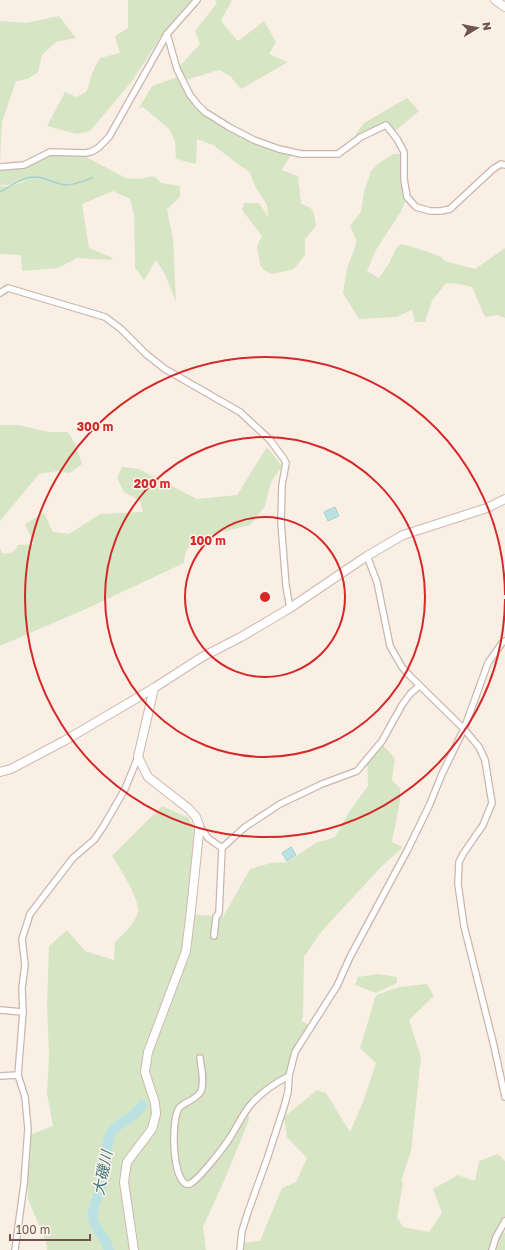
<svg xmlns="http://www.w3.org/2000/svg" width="505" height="1250" font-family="'Golos Text','Noto Sans JP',sans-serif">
<rect width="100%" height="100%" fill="#faefe5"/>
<g fill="#d6e6c5">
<polygon points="128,0 193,0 164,32 132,81 90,131 77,134 47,126 65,92 77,97 87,91 92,73 100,58 120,53 115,36 128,28"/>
<polygon points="215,0 232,0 221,21 238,41 264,21 276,42 269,54 288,62 241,89 230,76 219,70 182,81 177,69 200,44 195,31 217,3"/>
<polygon points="59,16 76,38 56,42 42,55 38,72 28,79 16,81 2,122 0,164 0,22 2,21 25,23"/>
<path d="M177 77C181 84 185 92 190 98 214 128 256 147 292 153L282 170 298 176 301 204C315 208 314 212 316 226L305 239V255L294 269 272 274 265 271 260 265 257 246 262 236 242 210 244 203H259L268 217 267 205 255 186 250 173 213 145 197 139 196 164 176 159 175 141 169 129 143 107 139 108 152 86Z"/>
<polygon points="407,98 419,111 393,133 386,125 345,149 364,123"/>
<polygon points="393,154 401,154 406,200 400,213 376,250 367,271 379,278 389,263 397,247 401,244 410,246 440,256 445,261 475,269 505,248 505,318 497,315 485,317 472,287 459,284 446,283 432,301 425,322 415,322 412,310 396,317 359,319 343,293 347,268 356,245 356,239 350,226 361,212 364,192 371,171 378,164"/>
<polygon points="52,155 86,157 126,178 140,179 154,176 161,183 180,186 180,197 167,209 173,239 176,302 165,274 156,260 144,280 135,268 134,215 130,199 113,191 82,204 89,248 113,258 111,260 77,258 58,268 22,271 21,255 0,254 0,186 9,187 33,178 8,185 0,185 0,171 26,167"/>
<polygon points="0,425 19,425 48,432 68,432 75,444 82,464 70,473 58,471 39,474 0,521"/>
<path d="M267 447 282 466 271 482 265 506 250 525 192 540 185 555 184 563 88 608 0 646V548L2 553C11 555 14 552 18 545L34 544 25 524 44 513 53 532 69 534 100 514 143 512 140 501 124 492 117 478 122 467 139 469 197 499 237 495Z"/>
<path d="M379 741 395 758 392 780 400 788V801L392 842 403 847 382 866 321 932 304 957 303 1018 301 1021 310 1025 285 1078 248 1106 249 1120 224 1181 203 1227 206 1250H47L46 1242 28 1199 27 1136 53 1126 47 1094 49 1056 47 1006 49 946 67 930 85 951 114 960 115 942C123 934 135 924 138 912 140 899 119 867 112 856L162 806 189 818 194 829 189 914 223 917 250 869 271 863 287 862 316 843 335 837 349 812 368 786 367 761Z"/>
<polygon points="378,974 397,977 397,983 376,993 355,985 358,977"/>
<polygon points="427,984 434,996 409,1020 421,1057 411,1151 401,1181 403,1183 397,1217 403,1227 429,1232 442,1213 433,1189 458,1175 475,1181 479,1161 498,1154 505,1161 505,1219 500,1231 505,1233 505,1250 240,1250 239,1243 260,1241 282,1188 296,1182 307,1158 287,1137 284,1117 317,1090 326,1093 350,1132 363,1102 376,1063 360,1048 376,995 399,987"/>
</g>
<g fill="#bbe1e2" stroke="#a2d1d3">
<polygon points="335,507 339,516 328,521 324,512"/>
<polygon points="291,847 296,855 287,861 282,853"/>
</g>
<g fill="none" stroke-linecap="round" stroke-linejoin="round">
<path stroke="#a2d1d3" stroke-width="1.5" d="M0 192C11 186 22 177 35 177 45 177 55 184 65 185 74 185 84 181 92 178"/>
<path stroke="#bbe1e2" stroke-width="10" d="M109 1250C106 1238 94 1229 93 1217 92 1204 101 1192 104 1179 106 1168 106 1139 112 1131 120 1121 136 1117 142 1105"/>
<defs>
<g id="street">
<polyline points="167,34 177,69 190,95 198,105 205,112 229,127 254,140 279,149 301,154 338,154 361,137 386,125 397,139 404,152 404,179 407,197 416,207 430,211 441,211 450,209 493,169 501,164 505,165"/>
<polyline points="0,167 24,165 50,152 85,153 91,152 98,148 109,137 167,34 197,0"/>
<polyline points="0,293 8,288 105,317 121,329 146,354 165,369 240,412 270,440 284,459 286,463 282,485 281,522 286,586 290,608"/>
<polyline points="367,556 377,582 390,646 402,667 410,676 464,729 479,747 485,760 492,803 483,825 463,854 459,862 458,884 464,926 494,1046 505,1097"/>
<polyline points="199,825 208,838 222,848"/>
<polyline points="214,936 216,917 219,913 222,848 245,827 280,804 322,784 357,771 382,741 402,705 410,694 419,686"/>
<polyline points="0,1010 23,1012"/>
<path d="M200 1058C201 1067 205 1082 201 1091 197 1100 185 1101 179 1108 171 1120 172 1177 186 1184 189 1184 189 1185 191 1183 200 1178 225 1146 231 1136 238 1125 243 1113 252 1103 263 1091 275 1083 289 1076"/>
<polyline points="0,1076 18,1075"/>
<polyline points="15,1250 24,1184 28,1129 25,1097 18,1075 23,1012 22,988 25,965 22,939 30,914 73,858 94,840 103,827 125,789 138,757"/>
<polyline points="240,1250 242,1231 248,1212 267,1159 284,1107 288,1092 289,1076 295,1052 337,986 350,957 408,849 429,806 442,774 464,729 488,663 502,643 505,641"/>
<polyline points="492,1250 496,1237 505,1221"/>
</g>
<g id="secondary">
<polyline points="495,0 505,7"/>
<polyline points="0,772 11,769 64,741 154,688 202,657 241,637 290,608 367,556 403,535 487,508 505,499"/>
<polyline points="134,1250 124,1182 127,1162 152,1129 156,1114 155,1103 145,1072 148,1052 186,951 191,910 199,832 199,825 196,817 189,809 148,777 138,757 154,688"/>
</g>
</defs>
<use href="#street" stroke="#cab6ac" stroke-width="8"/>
<use href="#secondary" stroke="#cfb8ad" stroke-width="10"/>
<use href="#street" stroke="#fff" stroke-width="5.5"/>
<use href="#secondary" stroke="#fff" stroke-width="8"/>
</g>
<g fill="none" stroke="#d62828" stroke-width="2">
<circle cx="265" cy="597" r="80"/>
<circle cx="265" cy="597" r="160"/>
<path d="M505 599A240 240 0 1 1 505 595"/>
</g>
<g text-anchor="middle" stroke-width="3" stroke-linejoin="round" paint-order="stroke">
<g font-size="15" font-style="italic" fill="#45787b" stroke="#fdf4eb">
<text transform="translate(103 1173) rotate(-79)" y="5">大磯川</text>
</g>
</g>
<circle cx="265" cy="597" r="6" fill="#d62828" stroke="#fdf4eb" stroke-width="2"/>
<g font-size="12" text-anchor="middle" font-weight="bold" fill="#d62828" stroke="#fdf4eb" stroke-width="3" stroke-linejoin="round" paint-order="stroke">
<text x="95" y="431">300 m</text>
<text x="152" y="488">200 m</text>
<text x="208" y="545">100 m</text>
</g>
<g transform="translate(477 28) rotate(80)" stroke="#fdf4eb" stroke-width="3" paint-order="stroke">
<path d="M0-3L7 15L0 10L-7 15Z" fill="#70554c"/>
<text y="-6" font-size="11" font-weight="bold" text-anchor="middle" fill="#70554c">N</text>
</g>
<path d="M10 1234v6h80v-6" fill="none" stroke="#70554c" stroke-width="2"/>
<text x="16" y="1234" font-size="12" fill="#70554c" stroke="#fdf4eb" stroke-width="3" paint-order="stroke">100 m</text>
</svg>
